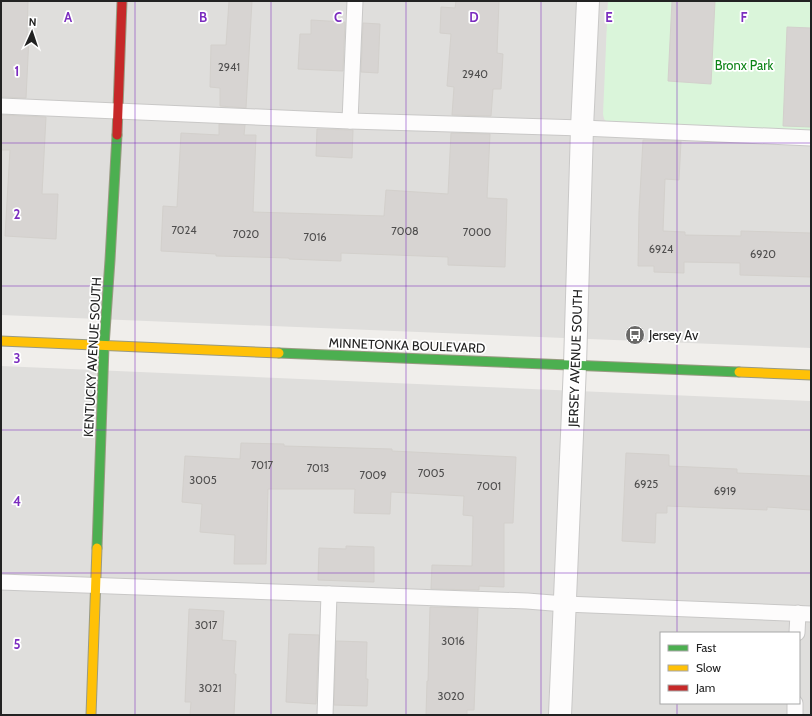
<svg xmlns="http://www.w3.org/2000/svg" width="812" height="716" font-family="Cabin,sans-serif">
<rect width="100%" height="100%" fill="#f0eeeb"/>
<g fill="#dfdedc" fill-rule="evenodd">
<polygon points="1,1 608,1 604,119 811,132 811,348 1,315"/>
<path d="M1 366 811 401V715H1ZM661 633H799V703H661Z"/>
</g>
<polygon fill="#daf5da" points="608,1 811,1 811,132 607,122 604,119 603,114"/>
<g fill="#d7d4d2" stroke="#d3d0cc">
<polygon points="1,1 28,1 27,37 29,37 26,98 1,97"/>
<polygon points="229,1 252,1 246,108 220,106 220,88 210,87 211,45 226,45"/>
<polygon points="456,1 499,1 497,53 503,54 501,89 493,89 491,116 452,115 454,87 447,86 451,34 440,33 441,7 455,8"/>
<polygon points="672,1 715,1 711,84 668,81"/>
<polygon points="311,20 345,22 343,71 298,69 300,34 311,34"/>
<polygon points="363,23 380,24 378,73 361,72"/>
<polygon points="787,27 811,28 811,127 783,126"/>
<polygon points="1,115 46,117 42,194 58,194 56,239 5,236 10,150 1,150"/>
<polygon points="219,124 245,125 244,135 256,135 253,212 384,216 386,190 448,194 451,133 490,134 487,198 507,199 505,267 448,265 448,257 341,253 341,261 289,259 289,258 216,256 216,254 161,251 163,206 177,207 181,133 219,135"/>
<polygon points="317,129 353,130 352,158 316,156"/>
<polygon points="643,140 681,141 679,180 665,179 663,231 685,232 685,235 741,236 741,231 811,233 811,277 740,275 740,263 684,262 684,273 654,272 654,266 638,266 639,212"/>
<polygon points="241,443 284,444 284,446 392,449 392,451 516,457 513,523 504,523 504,587 479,586 479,590 431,589 432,565 472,566 473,516 463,515 464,496 391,492 390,514 354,513 355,489 268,489 266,564 234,564 235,535 200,532 202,504 182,502 185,456 240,459"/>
<polygon points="626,453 669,455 669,466 737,469 737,473 811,476 811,510 767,507 767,510 667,506 667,513 656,513 655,543 622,541"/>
<polygon points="346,546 374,547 374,582 318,580 319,548 346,549"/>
<polygon points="430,607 478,608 474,710 467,710 467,715 426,715 427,681 428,681"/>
<polygon points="189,609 224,611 222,640 236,641 234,674 236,674 234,715 190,715 191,702 185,702"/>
<polygon points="289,634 319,635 316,704 286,702"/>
<polygon points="336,641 367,642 366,679 368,679 367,706 334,705"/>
</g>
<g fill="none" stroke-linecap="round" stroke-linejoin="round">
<defs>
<g id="lane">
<polyline points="1,106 350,121 582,128 811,138"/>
<polyline points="350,121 355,1"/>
<polyline points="1,582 527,601 565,604 811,614"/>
<polyline points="797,633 798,613"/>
<polyline points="325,715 329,594"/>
<polyline points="795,715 795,703"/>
</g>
<polyline id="street" points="560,715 575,365 582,128 588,1"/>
<g id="fast">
<polyline points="279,353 739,372"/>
<polyline points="97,548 104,346 110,260 117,135"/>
</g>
<g id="slow">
<polyline points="1,341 279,353"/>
<polyline points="739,372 811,375"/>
<polyline points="91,715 97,548"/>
</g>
<polyline id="jam" points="117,135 122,1"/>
</defs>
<use href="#lane" stroke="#c9c8c7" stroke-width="17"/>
<use href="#street" stroke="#c9c8c7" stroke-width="24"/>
<use href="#fast" stroke="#999a82" stroke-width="11"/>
<use href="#slow" stroke="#999a82" stroke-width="11"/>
<use href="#jam" stroke="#999a82" stroke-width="11"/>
<use href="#lane" stroke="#fdfcfc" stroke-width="15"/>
<use href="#street" stroke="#fdfcfc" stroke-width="22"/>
<use href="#fast" stroke="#4caf50" stroke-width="9"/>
<use href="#slow" stroke="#ffc107" stroke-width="9"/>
<use href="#jam" stroke="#c62828" stroke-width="9"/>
</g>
<path fill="none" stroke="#7b2cbf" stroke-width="1" stroke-opacity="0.55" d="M135 1V715M271 1V715M406 1V715M541 1V715M677 1V633M1 143H811M1 286H811M1 430H811M1 573H811M677 703V715"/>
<defs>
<symbol id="bus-disc" viewBox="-11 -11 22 22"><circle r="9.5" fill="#6a6968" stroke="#fff"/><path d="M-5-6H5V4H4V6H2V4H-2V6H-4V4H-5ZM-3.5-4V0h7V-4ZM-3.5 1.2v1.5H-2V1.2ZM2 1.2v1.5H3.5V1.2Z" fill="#fff"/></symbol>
</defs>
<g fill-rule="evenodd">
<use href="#bus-disc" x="624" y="324" width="22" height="22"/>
</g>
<g text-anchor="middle" stroke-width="3.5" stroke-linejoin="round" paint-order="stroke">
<g font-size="11" fill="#4f4e4e">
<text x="229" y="71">2941</text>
<text x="475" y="78">2940</text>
<text x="184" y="234">7024</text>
<text x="405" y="235">7008</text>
<text x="477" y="236">7000</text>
<text x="246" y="238">7020</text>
<text x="315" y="241">7016</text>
<text x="661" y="253">6924</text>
<text x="763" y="258">6920</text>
<text x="262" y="469">7017</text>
<text x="318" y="472">7013</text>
<text x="431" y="477">7005</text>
<text x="373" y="479">7009</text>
<text x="203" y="484">3005</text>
<text x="646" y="488">6925</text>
<text x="489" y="490">7001</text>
<text x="725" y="495">6919</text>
<text x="206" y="629">3017</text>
<text x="453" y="645">3016</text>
<text x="210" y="692">3021</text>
<text x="451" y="700">3020</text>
</g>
<g font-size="13" fill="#0c8416" stroke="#fff">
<text x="744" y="70">Bronx Park</text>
</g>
<g font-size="13" fill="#222" stroke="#fff" text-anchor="start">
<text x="649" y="340">Jersey Av</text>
</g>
<g font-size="13" fill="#222" stroke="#fff">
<text transform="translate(407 345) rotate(2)" y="5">MINNETONKA BOULEVARD</text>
<text transform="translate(92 357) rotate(-87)" y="5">KENTUCKY AVENUE SOUTH</text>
<text transform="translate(575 358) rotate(-88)" y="5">JERSEY AVENUE SOUTH</text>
</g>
</g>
<g font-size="13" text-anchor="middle" font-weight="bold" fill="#7b2cbf" stroke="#fff" stroke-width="3.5" stroke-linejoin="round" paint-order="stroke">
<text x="68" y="22">A</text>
<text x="203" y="22">B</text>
<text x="338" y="22">C</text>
<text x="474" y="22">D</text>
<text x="609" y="22">E</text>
<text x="744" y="22">F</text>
<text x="17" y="76">1</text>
<text x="17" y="219">2</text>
<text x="17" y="363">3</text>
<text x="17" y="506">4</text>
<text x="17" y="649">5</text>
</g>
<rect width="812" height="716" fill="none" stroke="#222222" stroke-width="4"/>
<rect x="660" y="632" width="140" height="72" fill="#ffffff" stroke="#a7a7a7"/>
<rect x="668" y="645" width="20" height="6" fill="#4caf50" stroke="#a7a7a7"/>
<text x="696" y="652" font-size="12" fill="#222222">Fast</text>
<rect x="668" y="665" width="20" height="6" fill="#ffc107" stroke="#a7a7a7"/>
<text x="696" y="672" font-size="12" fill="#222222">Slow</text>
<rect x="668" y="685" width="20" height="6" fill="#c62828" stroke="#a7a7a7"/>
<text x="696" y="692" font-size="12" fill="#222222">Jam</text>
<g transform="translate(32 32) rotate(3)" stroke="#ffffff" stroke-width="3" paint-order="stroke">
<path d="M0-3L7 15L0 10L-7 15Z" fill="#222222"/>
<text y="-6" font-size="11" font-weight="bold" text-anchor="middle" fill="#222222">N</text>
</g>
</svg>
